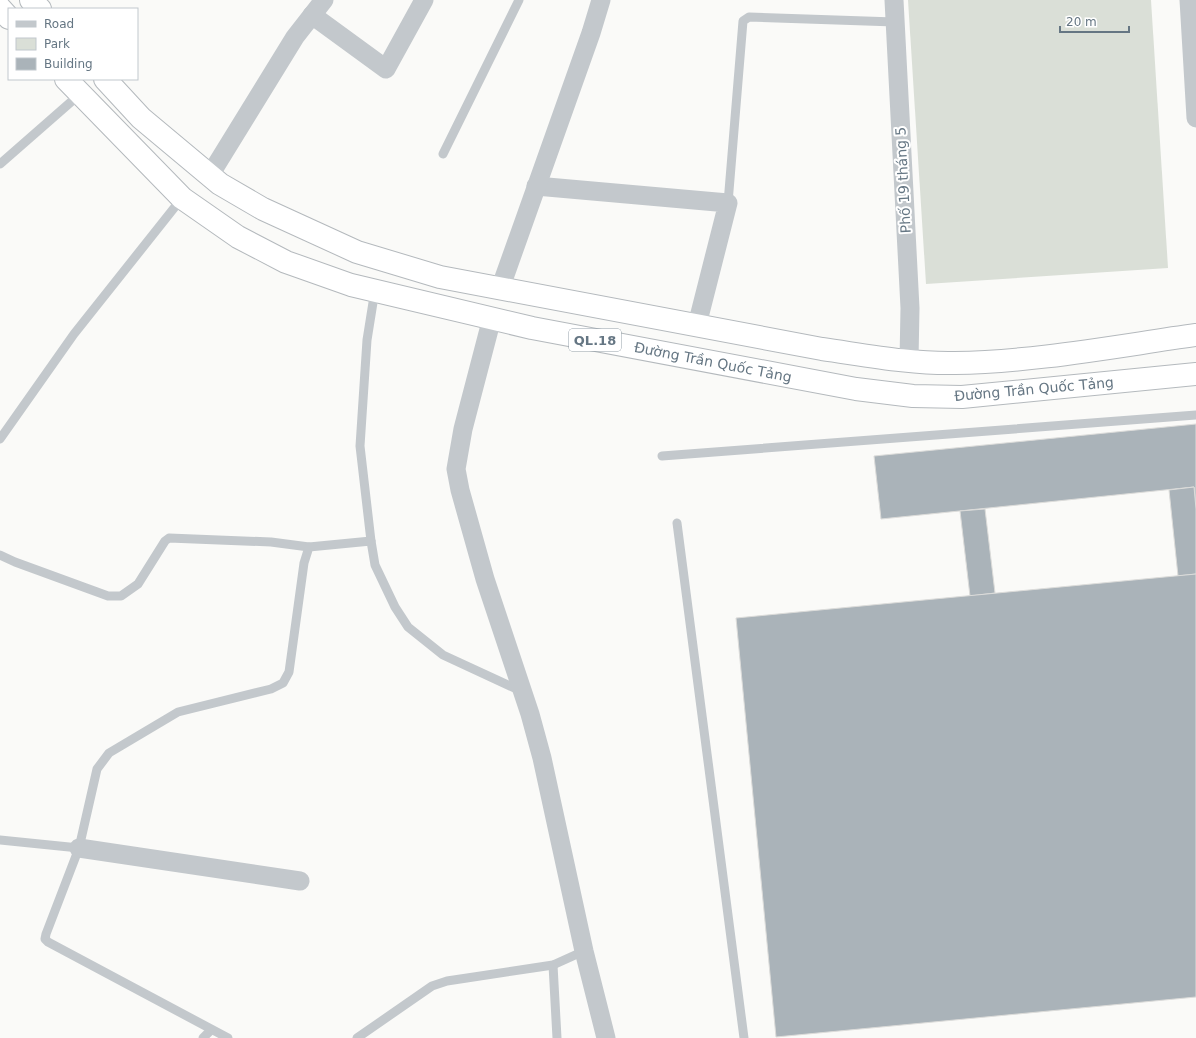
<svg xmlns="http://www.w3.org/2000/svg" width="1196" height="1038" font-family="'DejaVu Sans',sans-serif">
<rect width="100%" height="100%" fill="#fafaf8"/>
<polygon fill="#dadfd7" points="908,0 1151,0 1168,268 926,284"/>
<g fill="#aab3b9" stroke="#dcdcda">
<polygon points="1196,424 1196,509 1194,487 881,519 874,456"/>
<polygon points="1194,487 1196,509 1196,574 1178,576 1169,490"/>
<polygon points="985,509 995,593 970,596 960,511"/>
<polygon points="1196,574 1196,997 776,1037 736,618"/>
</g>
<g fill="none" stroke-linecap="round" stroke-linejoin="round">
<defs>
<g id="highway">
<polyline points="31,0 40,9"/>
<polyline points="0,8 9,18"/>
<polyline points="66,79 182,198 238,237 286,262 351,285 532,328 856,389 913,396 962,397 1196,374"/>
<path d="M105 79 141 118 220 184 263 209 357 252 440 277 822 349C865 355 911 364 955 363 1034 362 1117 346 1196 335"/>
</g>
</defs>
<use href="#highway" stroke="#b4b9bd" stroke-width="24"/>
<g stroke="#c3c8cc" stroke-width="9">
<polyline points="443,154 519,0"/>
<polyline points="0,164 80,94"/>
<polyline points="728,203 743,21 749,17 895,22"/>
<polyline points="375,290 367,340 360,446 371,541 375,565 395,607 408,627 443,655 521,691"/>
<polyline points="0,439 74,334 182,198"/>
<polyline points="662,456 1196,415"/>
<polyline points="677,523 744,1038"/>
<polyline points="0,555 15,562 108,596 121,596 138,584 165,541 169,538 271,542 309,547"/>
<polyline points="0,840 79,848"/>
<polyline points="553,965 557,1038"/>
<polyline points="203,1038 211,1030"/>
<polyline points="228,1038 48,942 45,939 46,934 79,848 97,769 109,753 178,712 271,689 283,683 289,672 304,563 309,547 371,541"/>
<polyline points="357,1038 432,986 447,981 553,965 584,951"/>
</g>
<g stroke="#c3c8cc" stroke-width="19">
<polyline points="894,0 910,308 909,360"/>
<polyline points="1189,0 1196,118"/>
<polyline points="312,15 386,69 424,0"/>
<polyline points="210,175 295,37 324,0"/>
<polyline points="536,186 728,203 697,325"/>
<polyline points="500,289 591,33 601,0"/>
<polyline points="492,318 463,429 456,469 460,490 485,579 530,714 542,758 584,951 606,1038"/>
<polyline points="79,848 300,881"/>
</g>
<use href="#highway" stroke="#fff" stroke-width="22"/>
</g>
<g text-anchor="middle" stroke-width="4" stroke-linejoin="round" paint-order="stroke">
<rect fill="#fff" stroke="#939fa8" stroke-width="1" x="569" y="329" width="52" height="22" rx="3"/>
<g font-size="13" font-weight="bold" fill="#657683">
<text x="595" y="345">QL.18</text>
</g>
<g font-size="14" fill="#657683" stroke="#fff">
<text transform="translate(903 180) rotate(-93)" y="5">Phố 19 tháng 5</text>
<text transform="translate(713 362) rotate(11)" y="5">Đường Trần Quốc Tảng</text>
<text transform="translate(1034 389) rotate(-5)" y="5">Đường Trần Quốc Tảng</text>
</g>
</g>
<rect x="8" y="8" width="130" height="72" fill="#ffffff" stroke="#c1c8cd"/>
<rect x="16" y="21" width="20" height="6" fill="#c3c8cc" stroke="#c1c8cd"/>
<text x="44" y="28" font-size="12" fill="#657683">Road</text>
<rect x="16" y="38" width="20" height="12" fill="#dadfd7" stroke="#c1c8cd"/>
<text x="44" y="48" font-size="12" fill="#657683">Park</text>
<rect x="16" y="58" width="20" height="12" fill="#aab3b9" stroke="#c1c8cd"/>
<text x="44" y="68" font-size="12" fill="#657683">Building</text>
<path d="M1060 26v6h69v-6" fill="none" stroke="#657683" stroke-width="2"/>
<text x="1066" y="26" font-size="12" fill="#657683" stroke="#ffffff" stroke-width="3" paint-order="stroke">20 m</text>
</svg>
